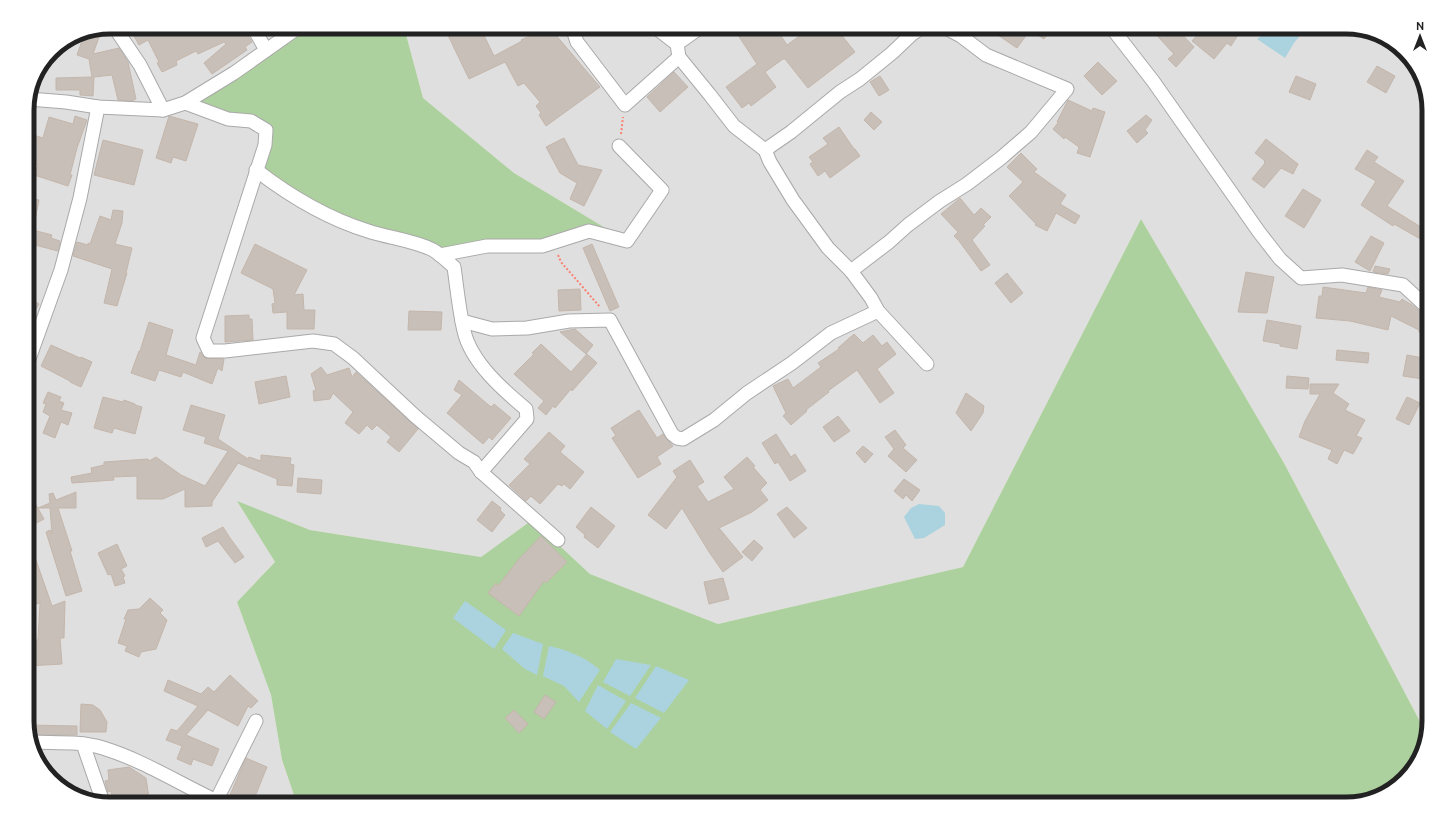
<svg xmlns="http://www.w3.org/2000/svg" width="1456" height="831" font-family="Ubuntu,sans-serif">
<rect width="100%" height="100%" fill="#f2efe9"/>
<polygon fill="#e0dfdf" points="110,27 300,27 589,231 625,240 514,173 423,98 404,27 1346,27 1387,38 1418,68 1429,105 1429,721 1426,733 1284,463 1141,219 963,567 718,624 590,574 532,520 481,557 310,530 238,502 275,562 237,602 271,695 282,760 297,804 110,804 69,793 41,767 27,726 27,105 33,78 52,51 79,33"/>
<g fill="#add19e">
<polygon points="300,27 404,27 423,98 514,173 627,241 589,231 542,246 440,255 367,231 256,170 266,130 185,103"/>
<polygon points="1141,219 1284,463 1426,733 1418,762 1388,793 1346,804 297,804 282,760 271,695 237,602 275,562 237,501 310,530 481,557 532,520 590,574 718,624 963,567"/>
</g>
<g fill="#aad3df">
<polygon points="1269,27 1307,27 1294,43 1285,58 1257,39 1267,32"/>
<polygon points="919,504 939,506 945,513 945,525 924,538 915,539 904,517 911,508"/>
<polygon points="465,601 506,630 494,649 453,618"/>
<polygon points="513,633 543,644 537,675 525,669 502,649"/>
<path d="M549 646C568 650 585 657 600 670L579 702 564 686 543 676Z"/>
<polygon points="616,659 651,665 630,696 603,682"/>
<polygon points="656,666 689,680 664,713 635,698"/>
<polygon points="598,685 626,701 607,729 585,711"/>
<polygon points="631,703 661,718 636,749 610,732"/>
</g>
<g fill="#c7bfb8" stroke="#c4b6ab">
<polygon points="129,27 242,27 252,42 245,47 247,50 212,74 204,63 226,44 224,42 198,54 196,51 176,61 177,65 162,72 157,63 159,62 148,40 139,45"/>
<polygon points="453,27 480,27 494,56 522,41 521,40 532,35 544,27 564,27 555,34 600,87 546,126 539,115 541,113 536,106 540,102 524,83 518,86 505,62 469,79 446,31"/>
<polygon points="749,27 775,27 787,45 812,27 835,27 855,52 808,88 785,59 783,59 765,72 776,87 751,106 749,103 742,108 726,87 757,64 738,35"/>
<polygon points="986,27 1053,27 1044,39 1030,30 1017,48"/>
<polygon points="1149,27 1175,27 1194,47 1176,67 1168,59 1174,54"/>
<polygon points="1204,27 1213,34 1220,27 1243,27 1231,46 1227,43 1214,59 1192,41"/>
<polygon points="85,32 99,37 93,54 119,48 128,62 136,99 131,101 118,100 112,75 94,77 93,96 80,95 80,90 56,90 56,78 92,77 89,59 77,55"/>
<polygon points="1098,62 1117,81 1102,95 1084,76"/>
<polygon points="1377,66 1395,76 1386,93 1367,82"/>
<polygon points="674,72 688,87 660,112 647,97"/>
<polygon points="880,76 889,90 879,96 870,82"/>
<polygon points="1296,76 1316,84 1310,100 1289,92"/>
<polygon points="1068,100 1092,111 1093,108 1105,112 1090,157 1077,153 1079,147 1065,137 1064,139 1053,129 1058,123 1057,122"/>
<polygon points="871,112 882,122 874,130 864,120"/>
<polygon points="1146,115 1152,120 1145,130 1148,133 1137,143 1127,131"/>
<polygon points="75,116 87,120 77,148 70,175 72,175 68,186 34,175 38,165 27,161 27,133 43,138 49,117 73,124"/>
<polygon points="169,116 198,124 186,161 173,157 171,163 156,158"/>
<polygon points="839,127 854,149 855,149 860,156 830,178 825,171 818,176 810,164 813,162 809,157 828,144 823,138"/>
<polygon points="564,138 578,165 602,170 584,206 570,199 577,183 560,173 546,147"/>
<polygon points="1266,139 1298,164 1293,174 1281,168 1264,188 1252,179 1265,163 1264,162 1265,161 1255,153"/>
<polygon points="103,140 143,150 134,185 94,175"/>
<polygon points="1367,150 1378,157 1374,162 1404,181 1387,206 1429,232 1424,241 1394,224 1393,226 1361,205 1376,181 1355,169"/>
<polygon points="1021,153 1037,169 1034,172 1066,195 1060,204 1080,216 1075,224 1056,213 1047,231 1035,225 1036,224 1009,196 1023,182 1007,167"/>
<polygon points="1303,189 1321,200 1304,228 1285,216"/>
<polygon points="27,198 39,200 33,230 52,235 51,238 60,241 58,251 27,243"/>
<polygon points="960,198 974,215 981,208 991,217 983,225 985,226 972,240 990,265 981,271 959,241 954,236 958,232 941,214"/>
<polygon points="113,210 123,211 122,223 115,244 132,248 126,273 127,273 117,306 104,303 112,269 73,256 77,242 88,245 88,243 90,244 100,216 111,220"/>
<polygon points="1371,236 1384,243 1370,271 1355,262"/>
<polygon points="255,244 307,270 294,295 303,294 304,310 315,310 314,329 287,329 287,312 273,313 272,304 275,303 273,289 241,273"/>
<polygon points="592,244 619,307 610,311 583,248"/>
<polygon points="1375,266 1390,269 1388,274 1373,272"/>
<polygon points="1246,272 1274,277 1267,313 1238,312"/>
<polygon points="1007,273 1023,293 1011,303 995,283"/>
<polygon points="1323,287 1366,293 1368,287 1382,290 1379,297 1400,302 1402,299 1412,305 1424,315 1429,317 1429,337 1419,332 1419,330 1391,316 1388,330 1350,321 1316,318 1319,296 1322,296"/>
<polygon points="580,289 581,310 559,311 558,290"/>
<polygon points="27,297 39,304 27,325"/>
<polygon points="409,311 442,312 441,330 408,330"/>
<polygon points="249,315 249,319 252,319 253,340 225,342 225,316"/>
<polygon points="1267,320 1301,326 1297,349 1280,346 1280,344 1263,341"/>
<polygon points="149,322 173,330 166,355 196,365 200,352 205,358 224,359 222,371 218,368 212,384 183,372 181,377 159,370 155,381 131,373 139,351 140,351"/>
<polygon points="575,329 593,345 586,354 560,332"/>
<polygon points="854,334 863,343 873,335 882,346 887,342 896,354 877,369 894,393 880,403 857,370 828,391 829,392 806,410 807,411 791,425 783,416 786,413 773,386 788,379 793,388 821,367 818,363 839,349 838,348"/>
<polygon points="541,344 571,372 587,354 597,363 572,391 571,389 555,408 553,406 546,415 538,408 544,401 514,374 534,354 532,353"/>
<polygon points="51,345 80,358 81,357 92,362 81,387 70,382 70,381 41,366"/>
<polygon points="1337,350 1369,353 1368,363 1336,360"/>
<polygon points="1407,355 1429,359 1429,380 1403,376"/>
<polygon points="321,367 327,375 349,368 352,377 356,372 418,429 399,452 387,442 391,437 377,425 372,430 367,425 359,434 345,423 353,412 333,393 330,399 314,401 313,391 316,390 311,374"/>
<polygon points="286,376 290,397 259,404 255,382"/>
<polygon points="1287,376 1309,378 1308,389 1286,388"/>
<polygon points="459,380 491,407 494,404 511,418 492,440 489,437 483,444 447,413 462,395 454,390"/>
<polygon points="1310,384 1339,384 1333,393 1349,404 1345,410 1365,420 1356,436 1362,438 1353,454 1344,450 1337,464 1328,459 1332,450 1299,437 1305,421 1320,394 1310,394"/>
<polygon points="48,392 61,397 59,401 64,403 61,410 72,413 68,425 61,422 55,438 43,433 50,416 43,412 46,404 43,403"/>
<polygon points="966,393 984,406 983,413 971,431 956,413"/>
<polygon points="103,397 123,402 124,400 135,404 135,405 142,407 135,434 114,428 112,433 94,428"/>
<polygon points="1407,397 1420,403 1409,425 1396,419"/>
<polygon points="191,405 225,415 218,439 248,459 249,457 261,461 261,455 291,458 290,464 294,465 292,486 277,485 277,479 238,463 212,502 212,506 185,507 185,489 163,499 137,499 137,476 113,477 114,480 72,483 71,477 92,473 91,468 104,465 104,462 148,459 149,461 156,457 181,475 205,486 228,451 204,443 206,437 183,430"/>
<polygon points="639,410 657,438 663,434 673,446 657,457 661,464 638,478 612,438 616,436 611,428"/>
<polygon points="838,416 850,431 834,442 823,427"/>
<polygon points="895,430 906,445 903,448 917,460 906,472 888,456 894,449 885,437"/>
<polygon points="549,432 565,446 560,452 584,472 570,489 564,484 562,486 558,484 540,504 531,496 526,501 509,485 530,464 524,459"/>
<polygon points="776,434 791,457 795,454 806,471 790,481 778,462 775,464 762,443"/>
<polygon points="863,446 873,454 865,463 856,453"/>
<polygon points="747,457 755,466 753,467 767,483 760,490 768,500 752,512 719,528 743,557 723,572 709,552 682,508 666,529 648,515 677,477 673,471 690,460 704,482 697,486 708,502 734,489 724,477"/>
<polygon points="298,478 322,480 321,494 297,492"/>
<polygon points="904,479 920,490 912,501 906,495 903,499 894,491"/>
<polygon points="27,489 44,519 27,528"/>
<polygon points="76,492 76,508 58,508 72,551 70,551 82,591 66,596 46,532 50,530 52,534 50,508 38,508 50,503 49,494 53,493 56,500"/>
<polygon points="492,501 501,508 500,510 505,515 492,532 477,520"/>
<polygon points="591,507 615,526 598,548 584,537 585,535 576,527"/>
<polygon points="787,507 807,528 794,538 777,514"/>
<polygon points="223,527 230,538 244,557 235,563 218,541 206,547 202,538"/>
<polygon points="541,536 567,562 546,583 544,581 519,616 488,593 496,583 498,586 518,560"/>
<polygon points="27,540 29,540 52,606 65,601 64,638 60,638 62,664 27,666 27,641 38,640 40,603 33,605 27,589"/>
<polygon points="754,540 763,548 752,561 742,552"/>
<polygon points="117,544 127,566 121,569 125,576 123,577 125,583 115,586 111,574 108,575 98,553"/>
<polygon points="723,578 729,599 709,604 704,582"/>
<polygon points="150,598 163,610 160,613 167,620 156,649 141,652 139,657 125,651 127,646 118,643 126,619 124,619 128,610 139,609"/>
<polygon points="230,675 258,701 251,708 248,706 238,726 208,710 186,735 219,749 212,766 193,759 191,765 177,759 182,746 166,740 171,729 177,731 198,706 164,691 168,680 201,694 208,687 214,692"/>
<polygon points="545,695 556,702 544,719 534,712"/>
<polygon points="81,704 93,705 100,710 107,722 106,732 80,732"/>
<polygon points="514,710 528,724 519,733 505,718"/>
<polygon points="27,725 77,726 77,735 30,735"/>
<polygon points="246,758 267,767 252,804 230,795"/>
<polygon points="129,767 146,778 150,804 130,804 129,796 112,799 111,791 108,792 105,781 109,780 108,770"/>
</g>
<g fill="none" stroke-linecap="round" stroke-linejoin="round">
<defs>
<g id="minor">
<polyline points="253,27 266,50"/>
<polyline points="572,27 577,42 625,105 679,57"/>
<polyline points="655,27 677,44 679,57 710,95 734,126 765,150 770,162 793,200 828,248 851,271 871,298 878,311 927,364"/>
<polyline points="1111,27 1153,81 1259,232 1280,259 1301,278 1342,275 1403,285 1429,309"/>
<polyline points="115,28 140,65 163,110"/>
<polyline points="677,44 701,27"/>
<polyline points="29,99 66,102 98,107 163,110 185,103 234,73 299,27"/>
<polyline points="185,103 228,119 251,121 266,130 265,145 203,338 209,351 225,351 313,341 334,344 353,358 415,416 459,453 474,462 481,472 558,540"/>
<polyline points="765,150 791,132 840,92 860,79 892,53 912,34 923,27"/>
<path d="M256 170C291 197 326 218 368 231 389 238 413 240 433 250 440 254 447 261 454 267 457 288 459 310 464 331 471 362 503 390 526 409L527 419 481 472"/>
<polyline points="440,255 487,246 542,246 589,231 627,241 662,190 619,146"/>
<polyline points="851,271 889,242 908,225 940,201 967,184 1001,158 1031,132 1067,89 986,55 961,36 944,27"/>
<polyline points="462,321 492,329 527,328 569,321 610,320 672,434 677,438 683,439 714,420 747,393 792,363 831,333 878,311"/>
<polyline points="29,359 61,270 80,198 98,107"/>
<path d="M33 742C55 743 81 741 103 748 145 761 183 786 223 804"/>
<polyline points="83,744 103,802"/>
<polyline points="216,801 256,721"/>
</g>
</defs>
<use href="#minor" stroke="#a9a9a9" stroke-width="15"/>
<g stroke="#fa8072" stroke-width="2" stroke-dasharray="2 2" stroke-linecap="butt">
<polyline points="621,134 623,117"/>
<polyline points="558,255 561,262 600,307"/>
<polyline points="27,537 34,534"/>
</g>
<use href="#minor" stroke="#fff" stroke-width="13"/>
</g>
<path d="M0 0H1456V831H0ZM110 34H1346A76 76 0 0 1 1422 110V721A76 76 0 0 1 1346 797H110A76 76 0 0 1 34 721V110A76 76 0 0 1 110 34Z" fill="#fff" fill-rule="evenodd"/>
<path fill="none" stroke="#222" stroke-width="5" d="M110 34H1346A76 76 0 0 1 1422 110V721A76 76 0 0 1 1346 797H110A76 76 0 0 1 34 721V110A76 76 0 0 1 110 34Z"/>
<g transform="translate(1420 36)" stroke="#ffffff" stroke-width="3" paint-order="stroke">
<path d="M0-3L7 15L0 10L-7 15Z" fill="#222222"/>
<text y="-6" font-size="11" font-weight="bold" text-anchor="middle" fill="#222222">N</text>
</g>
</svg>
